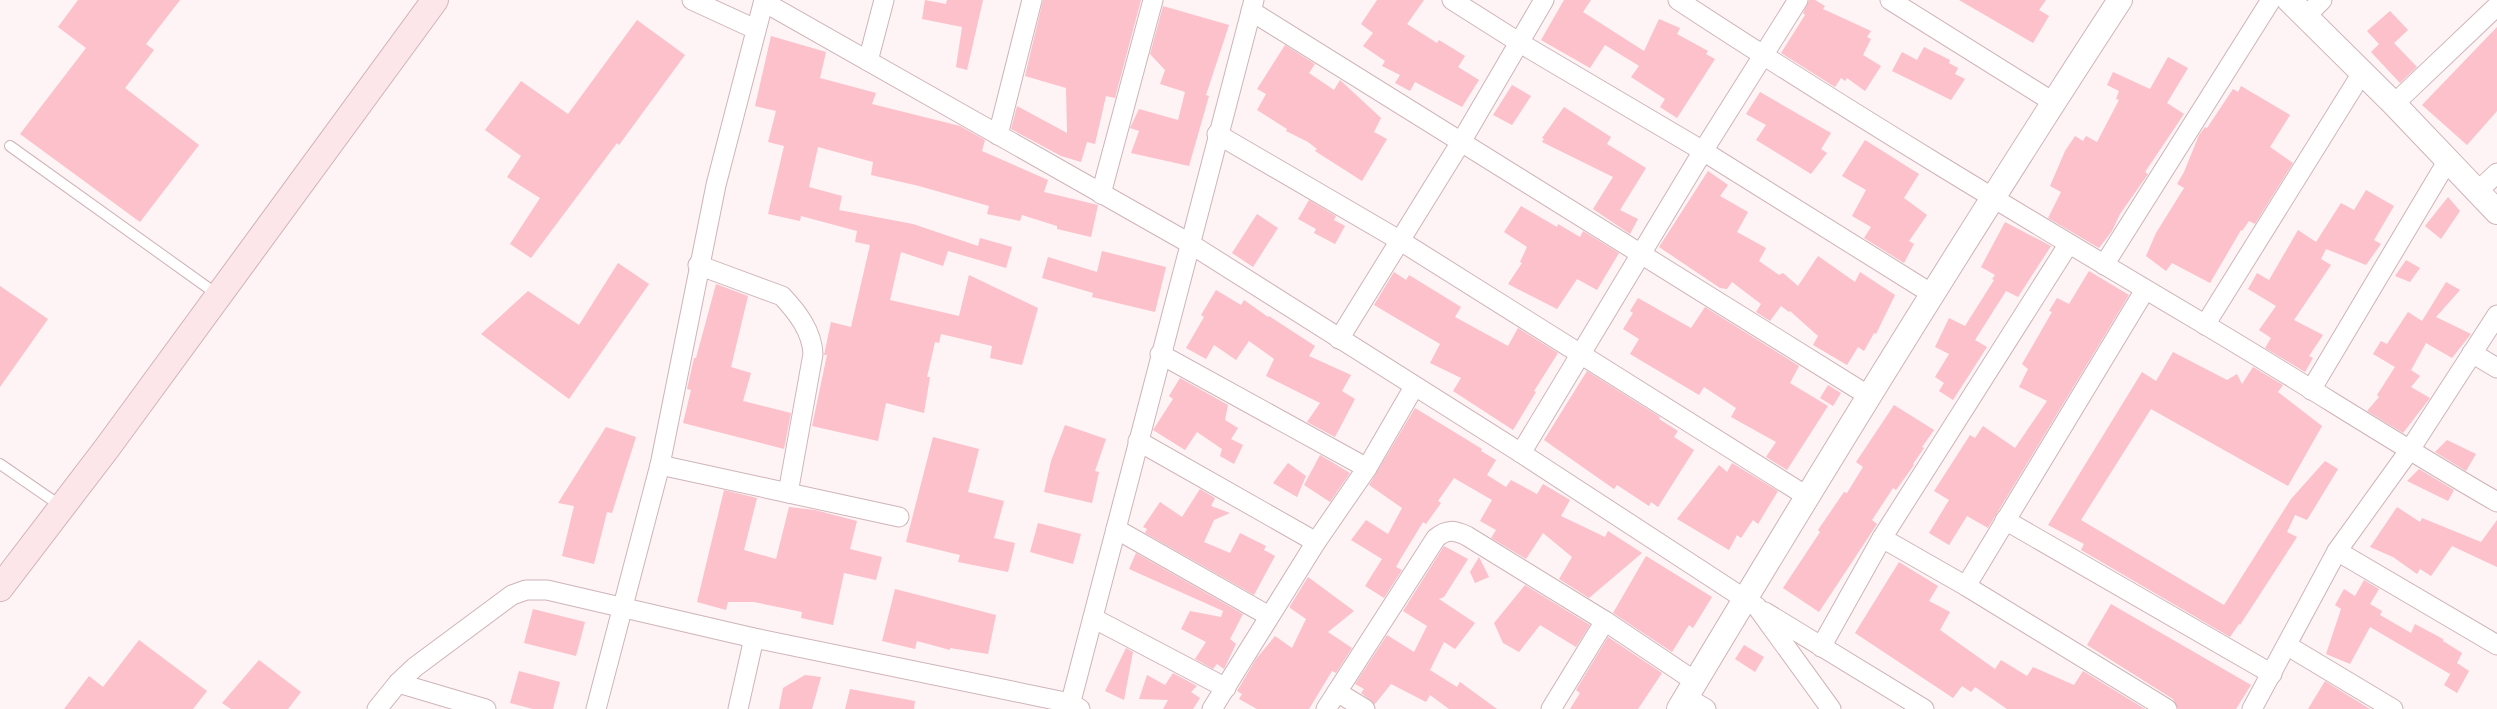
<svg xmlns="http://www.w3.org/2000/svg" width="2497" height="709" font-family="'Varela Round',sans-serif">
<rect width="100%" height="100%" fill="#fef3f5"/>
<g fill="#fcc1ca">
<polygon points="78,0 180,0 146,44 154,50 125,88 199,145 140,222 20,134 86,48 58,27"/>
<polygon points="925,0 946,4 947,0 983,0 967,70 956,67 962,27 922,19"/>
<polygon points="1043,0 1141,0 1115,98 1106,96 1095,144 1087,142 1081,162 1061,156 1011,129 1017,106 1067,133 1066,88 1025,76"/>
<polygon points="1377,0 1424,0 1407,24 1437,43 1439,40 1465,56 1458,67 1479,80 1462,107 1415,82 1410,91 1395,83 1400,75 1382,66 1385,61 1363,46 1373,33 1361,24"/>
<polygon points="1564,0 1591,0 1583,12 1644,51 1659,19 1680,28 1677,34 1708,51 1706,54 1715,59 1677,118 1660,107 1665,99 1631,77 1639,66 1636,64 1605,45 1590,68 1541,40"/>
<polygon points="1809,0 1815,0 1825,6 1823,9 1871,31 1867,37 1871,39 1863,55 1881,66 1865,91 1847,78 1845,81 1841,78 1835,87 1781,53 1805,15 1803,13"/>
<polygon points="1959,0 2046,0 2039,10 2049,16 2033,43"/>
<polygon points="1163,6 1229,25 1206,95 1209,96 1189,166 1131,153 1139,131 1130,128 1139,109 1178,120 1185,92 1160,84 1165,70 1150,54"/>
<polygon points="2390,11 2408,30 2394,43 2417,67 2400,83 2371,52 2379,44 2367,31"/>
<polygon points="637,20 685,55 619,145 617,143 531,258 510,244 540,198 507,177 521,156 485,130 521,81 568,114"/>
<polygon points="2497,27 2497,111 2467,145 2422,105"/>
<polygon points="771,36 826,52 820,78 876,93 872,104 960,126 985,140 982,151 1048,180 1044,192 1098,205 1091,237 1057,229 1057,226 1022,215 1020,221 987,214 989,206 919,186 871,175 873,162 818,147 809,187 842,196 839,210 913,224 978,246 980,238 1012,247 1006,268 948,251 943,266 901,252 890,300 959,316 969,275 1038,308 1022,365 990,358 992,346 941,334 939,343 935,342 927,377 930,377 924,413 886,403 878,441 812,426 827,355 824,355 831,322 851,327 870,245 855,242 857,231 801,216 800,221 768,214 784,146 768,142 776,111 755,106"/>
<polygon points="1285,45 1315,64 1309,73 1334,90 1340,80 1381,118 1374,132 1387,139 1362,181 1315,151 1317,149 1308,142 1286,131 1287,129 1257,110 1266,94 1257,89"/>
<polygon points="1924,47 1950,60 1949,63 1958,68 1955,74 1965,79 1951,100 1892,71 1902,52 1917,60"/>
<polygon points="2168,57 2188,68 2167,103 2184,114 2145,172 2148,174 2120,214 2112,231 2099,248 2048,218 2061,192 2050,186 2065,151 2075,136 2083,141 2086,136 2097,142 2119,100 2116,99 2119,91 2107,85 2113,72 2150,89"/>
<polygon points="1512,85 1531,96 1512,125 1493,115"/>
<polygon points="2241,86 2290,115 2270,147 2293,163 2255,224 2249,221 2242,231 2241,230 2210,283 2172,263 2166,271 2146,256 2156,233 2184,188 2177,184 2184,172 2199,135 2205,127 2207,128 2233,89 2238,92"/>
<polygon points="1760,92 1831,133 1821,149 1827,153 1811,174 1756,140 1766,125 1746,114"/>
<polygon points="1564,107 1611,137 1607,144 1646,168 1620,210 1638,219 1630,234 1593,209 1613,177 1542,142 1544,139 1542,138"/>
<polygon points="1865,140 1919,174 1904,198 1927,215 1909,241 1914,244 1904,263 1864,238 1871,227 1852,216 1866,190 1842,176"/>
<polygon points="1708,171 1728,185 1720,196 1748,212 1737,232 1766,248 1759,261 1779,275 1783,273 1798,286 1818,256 1855,282 1860,272 1895,295 1876,334 1874,333 1864,351 1858,347 1847,365 1813,345 1818,336 1790,311 1789,312 1781,306 1770,321 1756,312 1761,304 1732,282 1727,289 1720,288 1659,247"/>
<polygon points="2366,190 2394,206 2374,240 2381,244 2366,265 2326,249 2321,259 2331,265 2294,320 2323,335 2309,356 2313,358 2305,372 2265,348 2271,338 2259,330 2276,306 2248,289 2257,273 2269,280 2298,230 2316,242 2341,203 2354,210"/>
<polygon points="2448,197 2460,211 2441,239 2425,226"/>
<polygon points="1309,200 1336,216 1334,220 1345,226 1335,244 1314,233 1316,229 1298,219"/>
<polygon points="1521,206 1557,227 1558,224 1580,237 1583,231 1619,253 1597,290 1577,279 1557,309 1508,284 1522,263 1520,262 1527,247 1504,232"/>
<polygon points="1257,214 1278,228 1253,267 1232,253"/>
<polygon points="2005,222 2051,246 2018,297 2006,291 1975,340 1987,347 1953,400 1939,391 1944,383 1935,377 1949,354 1935,347 1949,318 1965,326 1994,280 1992,279 1995,275 1981,267"/>
<polygon points="1102,251 1166,267 1155,312 1092,297 1093,293 1042,278 1048,257 1097,272"/>
<polygon points="2406,260 2420,268 2410,282 2395,276"/>
<polygon points="618,263 649,284 569,399 481,334 528,291 579,325"/>
<polygon points="2089,271 2129,295 1988,528 1967,516 1949,545 1929,533 1949,500 1934,491 1970,435 1975,438 1983,426 2015,448 2047,401 2019,387 2028,369 2022,364 2052,312 2049,311 2057,298 2069,304"/>
<polygon points="1394,272 1406,280 1409,275 1461,307 1455,317 1508,346 1518,328 1558,353 1534,391 1536,392 1513,430 1453,391 1461,378 1430,363 1440,344 1374,305"/>
<polygon points="2446,282 2460,290 2436,317 2471,334 2452,358 2426,343 2411,370 2420,376 2411,387 2430,398 2403,433 2367,411 2379,397 2377,395 2395,367 2373,354 2381,341 2387,344 2408,312 2422,321"/>
<polygon points="716,284 748,296 731,367 751,373 743,401 791,413 784,449 683,423 691,390 687,389 689,380 694,358 696,358"/>
<polygon points="0,286 48,319 0,387"/>
<polygon points="1216,290 1241,305 1244,300 1268,317 1269,316 1315,346 1309,356 1351,375 1342,391 1355,399 1335,437 1307,422 1320,403 1266,376 1274,359 1249,341 1236,360 1214,345 1206,359 1186,348 1204,317 1201,315"/>
<polygon points="1638,298 1691,328 1705,307 1799,366 1790,383 1828,406 1787,470 1766,457 1776,442 1731,417 1736,408 1704,387 1699,395 1630,354 1639,339 1623,329 1633,313 1630,311"/>
<polygon points="2173,352 2227,380 2237,374 2242,384 2253,367 2283,385 2278,392 2322,426 2288,486 2151,409 2081,520 2224,605 2291,499 2325,461 2338,469 2307,520 2295,515 2287,532 2297,537 2240,625 2239,624 2230,637 2081,550 2084,544 2048,525 2142,372 2156,381"/>
<polygon points="1587,371 1660,417 1659,419 1678,431 1674,437 1694,450 1658,507 1651,502 1649,506 1617,485 1614,489 1544,440"/>
<polygon points="1180,378 1228,405 1225,420 1238,428 1231,439 1243,445 1234,464 1220,456 1222,449 1197,432 1185,450 1153,430 1173,399 1169,396"/>
<polygon points="1828,385 1841,393 1833,406 1820,398"/>
<polygon points="1894,405 1934,430 1922,447 1924,448 1913,464 1914,465 1896,490 1893,488 1872,520 1877,524 1819,612 1783,588 1820,532 1818,530 1844,492 1847,493 1863,467 1856,462"/>
<polygon points="1415,408 1482,449 1481,451 1496,460 1487,475 1506,487 1511,480 1537,494 1543,484 1570,500 1561,516 1605,537 1608,531 1642,553 1589,598 1559,579 1572,557 1543,533 1526,559 1491,538 1496,530 1480,521 1492,500 1454,478 1438,501 1441,503 1426,524 1423,522 1401,558 1396,567 1402,570 1384,598 1365,586 1382,559 1351,540 1366,520 1388,534 1402,508 1369,485"/>
<polygon points="1065,425 1106,439 1095,471 1099,472 1092,503 1044,492 1051,461"/>
<polygon points="606,427 636,437 612,513 607,512 594,564 562,556 574,506 558,503"/>
<polygon points="933,437 979,449 968,492 1004,501 994,538 1015,543 1008,572 958,562 960,555 906,542"/>
<polygon points="2447,440 2476,454 2466,471 2435,452"/>
<polygon points="1320,455 1350,473 1330,502 1304,485"/>
<polygon points="1288,463 1306,476 1297,497 1273,483"/>
<polygon points="1732,463 1778,491 1758,524 1753,520 1741,538 1737,535 1729,550 1677,519 1719,465 1727,472"/>
<polygon points="2419,469 2454,490 2448,501 2407,481"/>
<polygon points="1200,489 1215,498 1211,506 1230,513 1214,520 1204,542 1230,553 1240,533 1266,546 1264,550 1275,556 1254,595 1145,533 1147,529 1143,527 1160,502 1182,517"/>
<polygon points="724,490 757,498 744,550 776,559 789,507 815,510 857,521 850,549 882,557 876,580 844,573 833,625 801,618 802,612 754,602 728,602 726,610 697,602"/>
<polygon points="2397,507 2420,522 2422,518 2481,542 2497,520 2497,567 2452,546 2431,576 2420,569 2417,574 2393,557 2370,547"/>
<polygon points="1038,523 1081,534 1073,564 1030,552"/>
<polygon points="1444,546 1468,559 1444,597 1439,599 1475,623 1455,649 1444,642 1430,670 1457,687 1460,682 1497,709 1449,709 1430,695 1426,702 1391,684 1375,704 1361,693 1364,689 1355,684 1387,635 1414,652 1427,626 1403,611"/>
<polygon points="1136,553 1243,614 1230,639 1236,644 1224,669 1217,664 1213,669 1195,659 1206,642 1181,629 1190,611 1221,617 1223,611 1129,569"/>
<polygon points="1646,556 1712,597 1693,628 1689,625 1672,652 1613,613"/>
<polygon points="1479,557 1489,577 1475,583 1470,572"/>
<polygon points="1899,562 1938,586 1929,601 1950,612 1940,630 1995,669 2001,660 2027,676 2033,667 2074,685 2083,671 2145,709 2007,709 1975,687 1971,692 1962,686 1953,698 1855,633"/>
<polygon points="1308,577 1354,611 1328,632 1352,648 1336,673 1332,671 1309,709 1257,709 1239,699 1242,694 1237,691 1256,659 1275,636 1292,648 1306,619 1290,608 1290,606"/>
<polygon points="2364,580 2379,589 2370,604 2382,611 2380,615 2411,633 2415,624 2443,639 2443,641 2462,653 2457,663 2469,671 2457,693 2444,685 2452,671 2450,674 2370,627 2350,664 2326,654 2341,609 2335,605 2344,589 2355,596"/>
<polygon points="1525,585 1590,625 1576,647 1540,625 1519,652 1503,643 1494,623"/>
<polygon points="895,589 996,615 988,654 950,648 950,650 917,641 915,649 882,641"/>
<polygon points="2111,604 2251,685 2236,709 2178,709 2173,699 2087,645"/>
<polygon points="533,609 585,622 576,656 524,643"/>
<polygon points="1608,637 1662,673 1638,709 1570,709 1580,693 1576,690"/>
<polygon points="139,640 207,691 193,709 64,709 89,676 103,687"/>
<polygon points="1744,645 1764,657 1755,672 1735,659"/>
<polygon points="1126,648 1133,652 1124,700 1105,691"/>
<polygon points="259,660 301,692 288,709 231,709 222,703"/>
<polygon points="519,671 560,682 553,709 533,709 510,703"/>
<polygon points="1173,673 1197,686 1191,692 1200,698 1193,709 1163,709 1168,700 1139,699 1147,675 1165,685"/>
<polygon points="805,675 821,677 812,709 779,709 783,688"/>
<polygon points="2325,681 2336,688 2370,709 2308,709"/>
<polygon points="850,689 915,701 914,709 845,709"/>
</g>
<g fill="none" stroke-linecap="round" stroke-linejoin="round">
<defs>
<g id="service">
<polyline points="10,146 218,295"/>
<polyline points="0,464 61,506"/>
</g>
<g id="minor">
<polyline points="692,0 755,29"/>
<polyline points="1452,0 1520,43 1703,151 1932,294"/>
<path d="M1678 0C1850 113 2027 219 2204 324 2302 382 2398 445 2497 502"/>
<polyline points="1890,0 2053,102"/>
<polyline points="764,2 1189,243 1521,453 1757,607 1831,709"/>
<polyline points="1251,11 1869,396"/>
<polyline points="2305,17 2322,0"/>
<polyline points="868,61 884,0"/>
<polyline points="2394,104 2497,6"/>
<polyline points="1217,134 1399,240 1808,497"/>
<polyline points="998,135 1032,0"/>
<polyline points="2477,192 2497,173"/>
<polyline points="1101,194 1153,0"/>
<path d="M698 265 782 296C797 312 812 331 813 354L788 493"/>
<polyline points="2104,265 2271,0"/>
<polyline points="2205,325 2362,73"/>
<polyline points="1339,339 1461,142 1544,0"/>
<polyline points="2472,353 2497,368"/>
<polyline points="1160,354 1367,468 1414,387"/>
<polyline points="2311,390 2448,160"/>
<polyline points="1138,441 1316,542"/>
<polyline points="1521,453 1703,151 1798,0"/>
<polyline points="660,465 899,517"/>
<polyline points="2005,520 2272,674"/>
<polyline points="1116,529 1269,616"/>
<polyline points="1882,538 1966,586 2167,709"/>
<polyline points="2337,551 2497,645"/>
<polyline points="1966,586 2145,290"/>
<polyline points="1765,612 1924,709"/>
<polyline points="1093,618 1226,688"/>
<polyline points="2288,646 2393,709"/>
<polyline points="1821,647 1882,538 2068,245"/>
<polyline points="398,683 486,709"/>
<polyline points="1337,692 1365,709"/>
<polyline points="1686,697 1706,709"/>
<polyline points="377,709 398,683 415,667 512,595 526,590 547,590 754,638 1070,703 1080,709"/>
<polyline points="596,709 660,465 716,185 764,0"/>
<polyline points="738,709 754,638"/>
<polyline points="1069,709 1254,0"/>
<polyline points="1212,709 1316,542 1367,468"/>
<path d="M1326 709 1436 538C1447 529 1454 530 1467 536L1605 621 1696 682"/>
<polyline points="1551,709 1605,621"/>
<polyline points="2252,709 2337,551 2409,451 2497,315"/>
</g>
<g id="tertiary">
<polyline points="2289,0 2394,104 2497,212"/>
<path d="M1679 709C1822 470 1968 233 2120 0"/>
</g>
<polyline id="secondary" points="0,588 107,448 435,0"/>
</defs>
<use href="#service" stroke="#cfb4b8" stroke-width="12"/>
<use href="#minor" stroke="#cfb4b8" stroke-width="21"/>
<use href="#tertiary" stroke="#cfb4b8" stroke-width="26"/>
<use href="#secondary" stroke="#cfb4b8" stroke-width="28"/>
<use href="#service" stroke="#fff" stroke-width="10"/>
<use href="#minor" stroke="#fff" stroke-width="19"/>
<use href="#tertiary" stroke="#fff" stroke-width="24"/>
<use href="#secondary" stroke="#fce6ea" stroke-width="26"/>
</g>
</svg>
